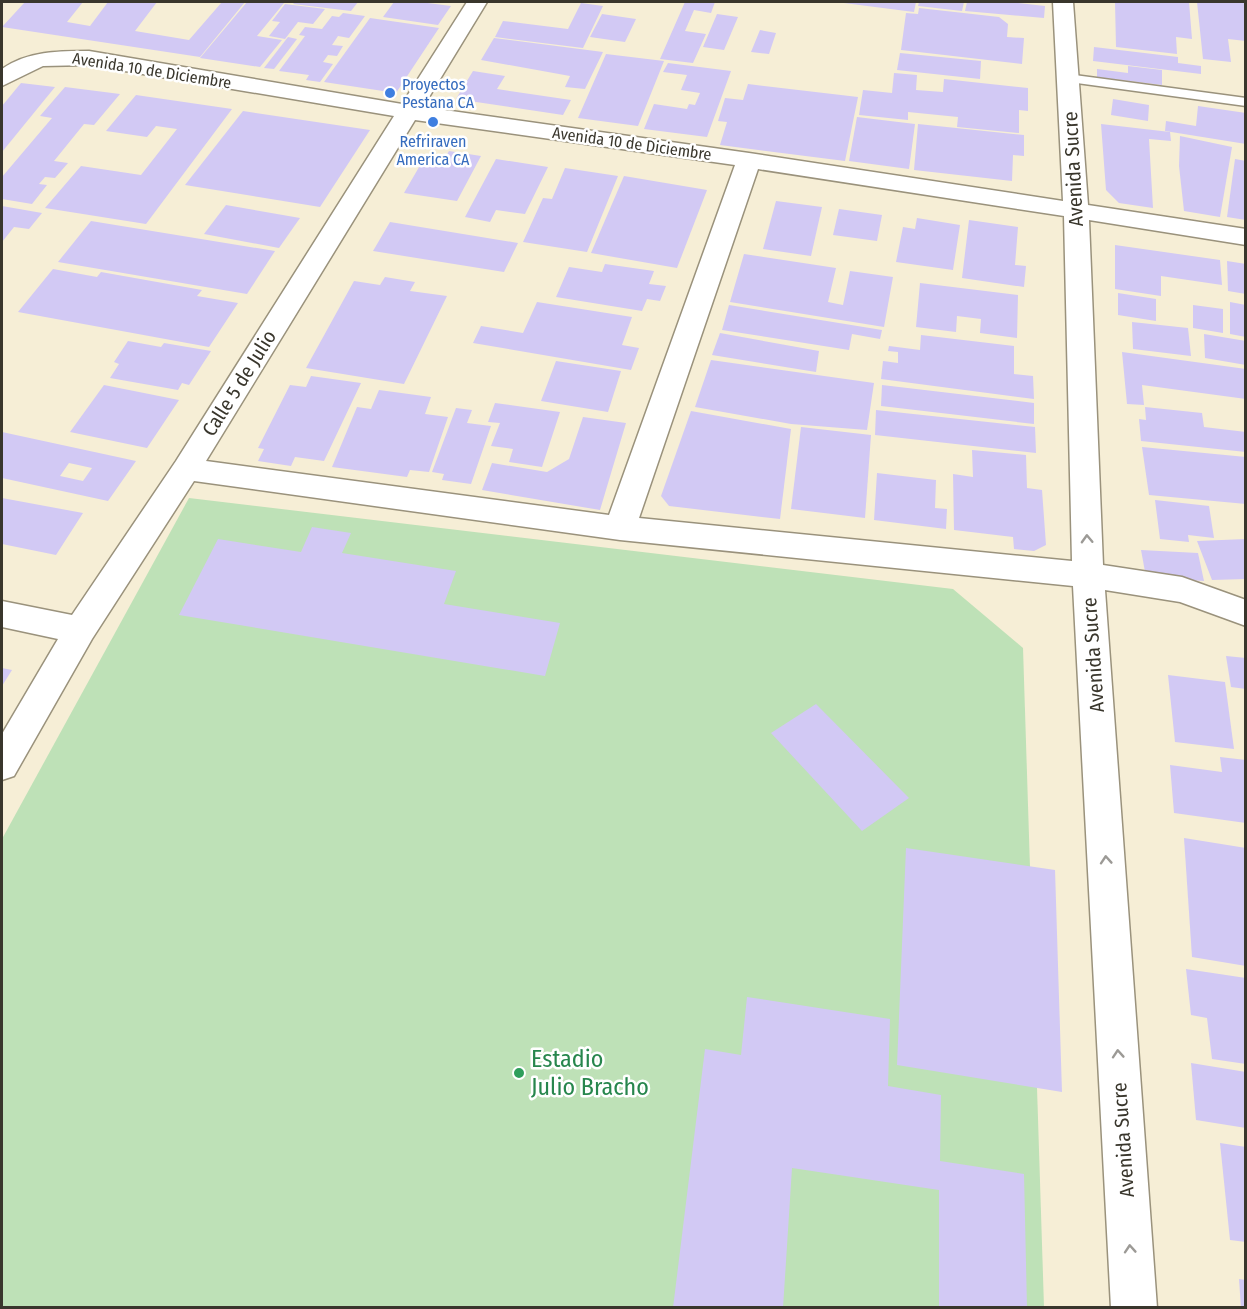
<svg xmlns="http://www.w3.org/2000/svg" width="1247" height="1309" font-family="'Fira Sans Condensed',sans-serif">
<rect width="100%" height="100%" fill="#f6eed6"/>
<polygon fill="#bee1b7" points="189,498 953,589 1023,648 1044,1307 2,1308 2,839"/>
<g fill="#d2c9f4" fill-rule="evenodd">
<polygon points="25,2 83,2 67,22 90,26 108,2 157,2 135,31 189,40 222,2 245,2 200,57 2,27"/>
<polygon points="247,2 284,3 257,36 282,40 260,67 200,58"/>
<polygon points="295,2 358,2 351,11 293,4"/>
<polygon points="394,2 420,2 451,6 438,25 383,17"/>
<polygon points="685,2 715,2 711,13 694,10 685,31 706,34 693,63 660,59"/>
<polygon points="836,2 916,2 914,12"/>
<polygon points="919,2 964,2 962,11 918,6"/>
<polygon points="967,2 1009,2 1045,6 1044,18 965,11"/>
<polygon points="1115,2 1189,2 1192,39 1176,37 1177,54 1116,47"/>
<polygon points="1197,2 1246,2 1246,41 1228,39 1231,62 1203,59"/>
<polygon points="581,3 603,6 583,48 495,37 503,21 568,29"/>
<polygon points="285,4 325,9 313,24 298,22 285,39 269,36 280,22 272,21"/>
<polygon points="919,8 999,17 1008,24 1007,37 1024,38 1022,64 901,50 906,13 918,14"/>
<polygon points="343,13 365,16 349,38 338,36 332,45 343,46 337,56 328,55 323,62 333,64 320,82 306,80 309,75 279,71 305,36 299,35 305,27 322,29 332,16 339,17"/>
<polygon points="602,14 636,19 625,42 590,37"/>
<polygon points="717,14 738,17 724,50 703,47"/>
<polygon points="370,18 439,28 396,93 324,82"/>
<polygon points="760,30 776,33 769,54 751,52"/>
<polygon points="288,37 297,39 274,69 264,68"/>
<polygon points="494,38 603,52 585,89 565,87 570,76 481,60"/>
<polygon points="1094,47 1178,57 1178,63 1201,66 1201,74 1093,61"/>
<polygon points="900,53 981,61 980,79 897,70"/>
<polygon points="606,54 664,61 638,126 578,118"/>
<polygon points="668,63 731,71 707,137 644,129 654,104 687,109 689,104 695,105 700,93 681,90 687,75 663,72"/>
<polygon points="1128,66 1162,70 1162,85 1097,77 1097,69 1128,73"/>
<polygon points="473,71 505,76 497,89 571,100 563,115 456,99"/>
<polygon points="894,73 917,75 916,90 943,92 944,79 1028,88 1028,111 1019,110 1019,133 957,127 958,117 908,112 908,120 859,115 863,90 892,93"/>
<polygon points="21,83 55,87 2,152 2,106"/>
<polygon points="748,84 858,97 845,161 720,145 727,122 718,121 725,98 743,100"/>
<polygon points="65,87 120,94 94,125 84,124 54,161 68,163 55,178 45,177 39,184 47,185 32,204 2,199 2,177 52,118 40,116"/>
<polygon points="136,95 232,109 146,224 45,208 81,166 141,175 177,129 156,126 147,137 106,131"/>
<polygon points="1113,99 1149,105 1148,121 1111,115"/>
<polygon points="1198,106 1246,113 1246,144 1165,131 1166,121 1196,126"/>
<polygon points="243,111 370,130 320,207 185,185"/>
<polygon points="857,117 915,124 909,169 849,161"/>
<polygon points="918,124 1024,135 1024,156 1013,155 1012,181 914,170"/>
<polygon points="1101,124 1170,132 1171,141 1149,139 1153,208 1119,203 1106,190"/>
<polygon points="1180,136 1232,147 1220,217 1184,211 1179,166"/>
<polygon points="449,151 481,156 457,201 404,193 422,162 441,165"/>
<polygon points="496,159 548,167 525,214 496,210 490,222 465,217"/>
<polygon points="1235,159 1246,161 1246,220 1227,217"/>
<polygon points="565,168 618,176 587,252 523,242 543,198 552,199"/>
<polygon points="624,176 707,190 677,268 591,253"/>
<polygon points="776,201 822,207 811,256 763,249"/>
<polygon points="226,205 300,218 279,248 204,234"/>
<polygon points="2,206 42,213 29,229 14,227 2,242"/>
<polygon points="839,209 882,215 877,241 833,235"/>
<polygon points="917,218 960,225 953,270 896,262 903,227 915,229"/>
<polygon points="969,220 1018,227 1015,265 1026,266 1024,287 962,278"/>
<polygon points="91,221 275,251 247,294 58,262"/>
<polygon points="390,222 518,243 504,272 373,251"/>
<polygon points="1115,245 1220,260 1222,285 1161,276 1161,296 1115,289"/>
<polygon points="744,254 836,268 828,302 843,305 850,271 893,277 884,327 730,302"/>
<polygon points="1227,261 1246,264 1246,294 1228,291"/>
<polygon points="605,264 654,271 649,284 666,286 660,301 647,299 642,311 556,297 569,267 602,272"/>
<polygon points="53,269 97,277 101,272 202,290 197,296 238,303 209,347 18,312"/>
<polygon points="385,277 415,282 410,291 447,296 404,384 306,368 354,281 380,285"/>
<polygon points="920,283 1018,295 1017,338 980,333 981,319 957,316 956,332 916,327"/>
<polygon points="1118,293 1156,299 1156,321 1118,315"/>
<polygon points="537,302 632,317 622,345 639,348 631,370 473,343 481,326 523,333"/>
<polygon points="1230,302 1246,305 1246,337 1230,334"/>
<polygon points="729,305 882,330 880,339 852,334 849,350 722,330"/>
<polygon points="1193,305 1223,309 1223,333 1193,328"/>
<polygon points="1132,322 1188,328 1191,356 1133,349"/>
<polygon points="720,333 819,351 816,372 712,355"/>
<polygon points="1204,334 1246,341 1246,365 1205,358"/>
<polygon points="921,335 1014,346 1014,374 1033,376 1034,399 881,379 883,361 898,363 898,352 888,351 889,346 920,350"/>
<polygon points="128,341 161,347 164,343 211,351 189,385 182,383 178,390 110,378 119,364 114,362"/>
<polygon points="1122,352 1246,369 1246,399 1142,385 1144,405 1127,404"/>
<polygon points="711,360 874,383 867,430 791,424 695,407"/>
<polygon points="556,361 621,371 608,412 541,401"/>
<polygon points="311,376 361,383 324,461 295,457 291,466 258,461 264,449 258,448 290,385 306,387"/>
<polygon points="104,385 179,400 147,448 70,432"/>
<polygon points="882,385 1034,403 1034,424 881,406"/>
<polygon points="379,390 431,397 425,414 448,417 429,472 410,470 407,477 332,467 357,407 371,409"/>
<polygon points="495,403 560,412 542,467 509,462 513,449 491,446 500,423 488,422"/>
<polygon points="1145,407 1202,413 1204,427 1246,432 1246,452 1141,441 1139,419 1146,420"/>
<polygon points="456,408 472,410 467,423 491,426 471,484 442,480 444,474 432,472"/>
<polygon points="876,410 1035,427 1036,453 875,435"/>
<polygon points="691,411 791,429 780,519 669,506 661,496"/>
<polygon points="583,417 626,423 600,510 482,490 492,463 547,472 569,459"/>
<polygon points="801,427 871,435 865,518 791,509"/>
<path d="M2 432 136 461 108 501 2 478ZM69 463 92 468 83 481 60 476Z"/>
<polygon points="1142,447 1246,457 1246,504 1149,495"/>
<polygon points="972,450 1026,455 1027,488 1042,490 1046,545 1034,551 1014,549 1013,537 954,530 953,474 973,477"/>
<polygon points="877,473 936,480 935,508 947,509 946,529 874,520"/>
<polygon points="2,498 83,513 56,555 2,544"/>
<polygon points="1155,500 1209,506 1214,538 1188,535 1189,542 1160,539"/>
<polygon points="312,527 351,533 342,553 456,571 444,604 560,623 545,676 179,615 218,539 301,552"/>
<polygon points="1246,539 1246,579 1212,580 1197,541"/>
<polygon points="1141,550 1198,553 1204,581 1146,577"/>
<polygon points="1226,656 1246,658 1246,689 1231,687"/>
<polygon points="2,668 12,670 2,686"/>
<polygon points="1168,675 1225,682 1234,749 1175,742"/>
<polygon points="816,704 909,798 862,831 771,733"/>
<polygon points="1220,757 1246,760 1246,823 1174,813 1170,765 1222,772"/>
<polygon points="1184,838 1246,848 1246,966 1192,957"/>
<polygon points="906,848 1055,870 1062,1092 897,1065"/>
<polygon points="1186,969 1246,978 1246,1064 1212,1059 1207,1018 1191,1015"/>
<polygon points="747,997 890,1019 888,1086 941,1095 940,1161 1024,1174 1027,1308 939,1308 939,1190 792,1168 783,1308 673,1308 705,1049 741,1055"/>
<polygon points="1191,1063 1246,1072 1246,1128 1196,1120"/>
<polygon points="1220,1143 1246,1147 1246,1242 1230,1240"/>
<polygon points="1239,1279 1246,1280 1246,1308 1241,1308"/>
</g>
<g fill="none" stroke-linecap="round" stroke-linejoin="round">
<defs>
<polygon id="service" points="1067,74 1246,98 1246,106 1062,81 1060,78"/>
<path id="minor" d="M467 2H487L423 107 749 153 1063 201 1053 2H1073L1088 205 1246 229V245L1089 220 1103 565 1182 577 1246 600V626L1180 602 1105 590 1157 1308H1111L1073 586 620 540 194 481 92 639 14 776 2 780V734L58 639 2 627V601L72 615 176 461 394 116 89 65 43 66 2 86V69C28 51 58 51 89 51L402 104ZM415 120 735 165 609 515 206 461ZM758 169 1064 216 1072 561 639 518Z"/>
</defs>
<use href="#service" stroke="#9a927c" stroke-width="3"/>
<use href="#minor" stroke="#9a927c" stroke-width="3"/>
<use href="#service" fill="#fff" fill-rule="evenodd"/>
<use href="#minor" fill="#fff" fill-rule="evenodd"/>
</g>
<defs><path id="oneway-chevron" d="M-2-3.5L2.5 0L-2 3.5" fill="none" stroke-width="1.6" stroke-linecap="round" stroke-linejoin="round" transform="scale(1.5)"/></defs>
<g stroke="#9c9a96">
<use href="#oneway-chevron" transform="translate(1087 539) rotate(-92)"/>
<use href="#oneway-chevron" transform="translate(1106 860) rotate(-94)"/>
<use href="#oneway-chevron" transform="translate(1118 1054) rotate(-94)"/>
<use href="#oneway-chevron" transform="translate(1130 1249) rotate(-94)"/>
</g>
<g fill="#3f7fe0" stroke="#fff" stroke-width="2">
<circle cx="390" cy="93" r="6"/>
<circle cx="433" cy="122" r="6"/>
</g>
<circle fill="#2e9e5b" stroke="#fff" stroke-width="2" cx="519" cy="1073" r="6"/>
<g text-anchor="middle" stroke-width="5" stroke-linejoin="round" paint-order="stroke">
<g font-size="16" fill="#39362c" stroke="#fff">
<text transform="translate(152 70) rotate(9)" y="6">Avenida 10 de Diciembre</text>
<text transform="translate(632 143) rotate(8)" y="6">Avenida 10 de Diciembre</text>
</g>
<g font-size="16" fill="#366cbe" stroke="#fff" text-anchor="start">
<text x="402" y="90">Proyectos<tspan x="402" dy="18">Pestana CA</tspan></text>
<text x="433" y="147" text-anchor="middle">Refriraven<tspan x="433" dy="18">America CA</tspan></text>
</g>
<g font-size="20" fill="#39362c" stroke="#fff">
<text transform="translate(1073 169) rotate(-93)" y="7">Avenida Sucre</text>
<text transform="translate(239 383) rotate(-58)" y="7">Calle 5 de Julio</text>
<text transform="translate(1093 655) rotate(-94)" y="7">Avenida Sucre</text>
<text transform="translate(1123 1140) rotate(-94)" y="7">Avenida Sucre</text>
</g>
<g font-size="24" fill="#27864d" stroke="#fff" text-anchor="start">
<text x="531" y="1067">Estadio<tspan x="531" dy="28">Julio Bracho</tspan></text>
</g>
</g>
<rect width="1247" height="1309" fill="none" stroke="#39362c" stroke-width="6"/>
</svg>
